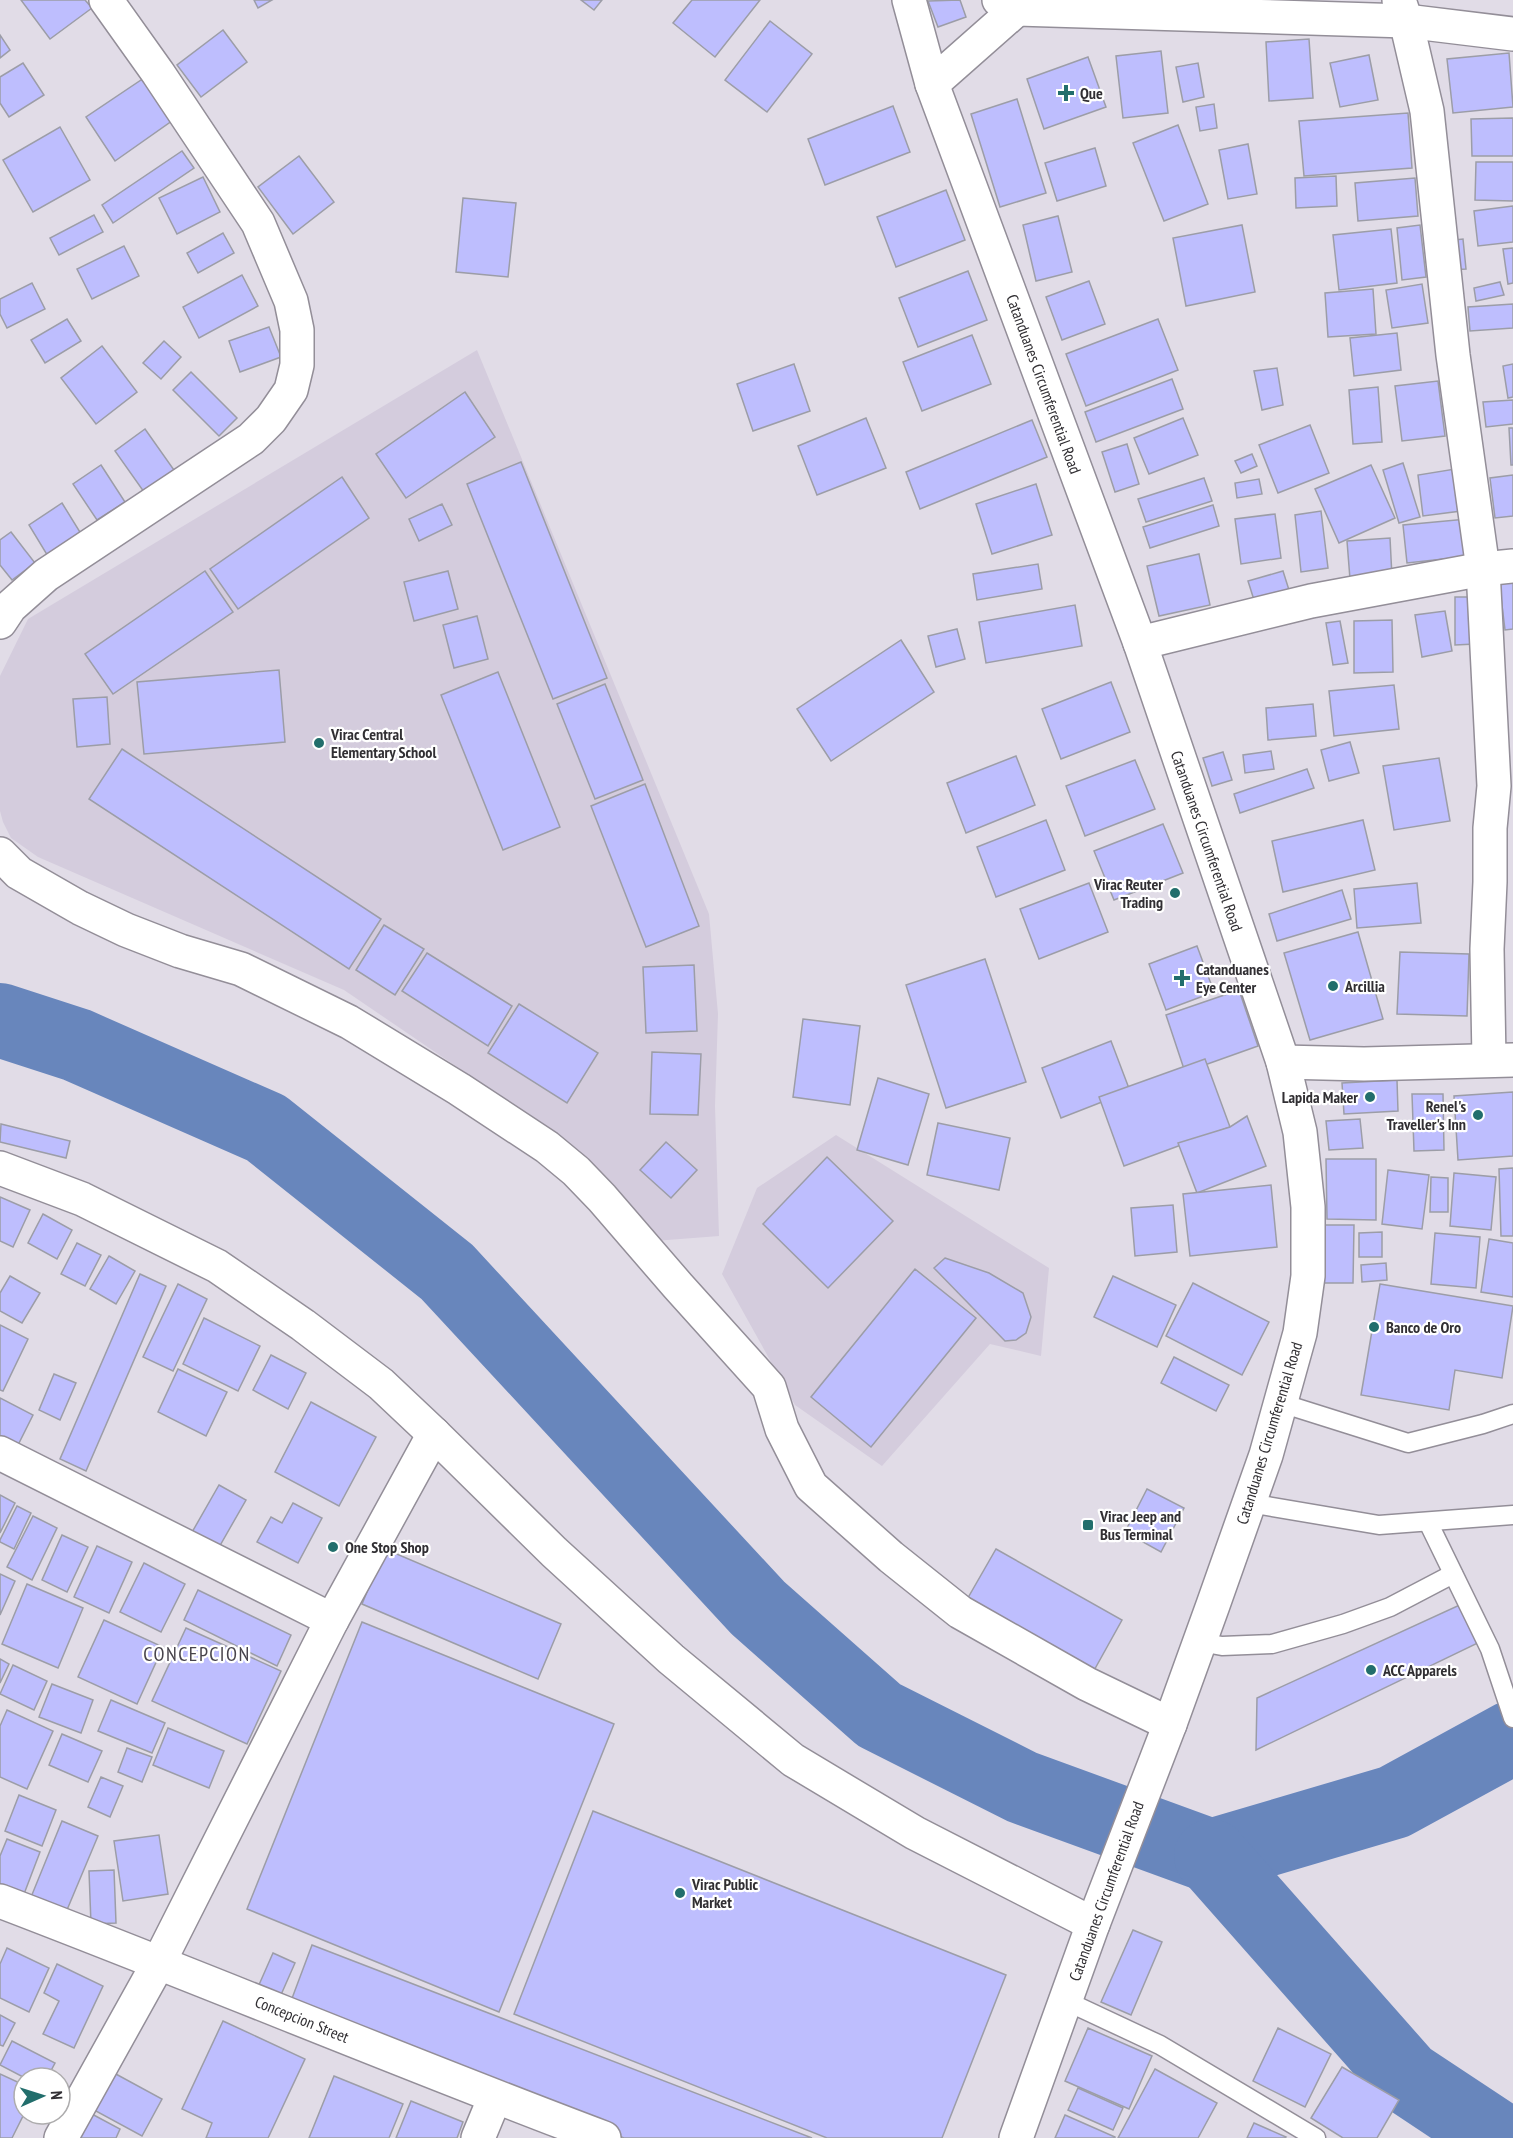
<svg xmlns="http://www.w3.org/2000/svg" width="1513" height="2138" font-family="'PT Sans Narrow',sans-serif">
<rect width="100%" height="100%" fill="#e1dce7"/>
<g fill="#d4ccdd">
<polygon points="477,350 709,914 718,1014 715,1106 719,1236 654,1241 579,1150 344,990 38,857 11,838 3,822 0,811 0,676 28,619"/>
<polygon points="836,1135 1049,1268 1041,1356 990,1344 882,1466 795,1405 722,1274 757,1188"/>
</g>
<g fill="none" stroke-linecap="round" stroke-linejoin="round">
<g stroke="#6886bc" stroke-width="74">
<polyline points="0,1020 77,1045 266,1128 447,1272 758,1608 879,1715 1022,1787 1211,1856 1394,1802 1513,1737"/>
<polyline points="1211,1856 1406,2077 1498,2138"/>
</g>
</g>
<g fill="#bebefe" stroke="#9c9da7" stroke-width="1.5">
<polygon points="21,0 85,0 92,8 50,39"/>
<polygon points="254,0 272,0 258,8"/>
<polygon points="581,0 602,0 594,10"/>
<polygon points="692,0 760,0 715,57 673,23"/>
<polygon points="960,0 966,17 938,27 928,1"/>
<polygon points="770,21 812,54 767,112 725,80"/>
<polygon points="223,30 247,62 201,97 177,65"/>
<polygon points="0,35 10,50 0,58"/>
<polygon points="1309,39 1313,98 1269,101 1266,42"/>
<polygon points="1161,51 1168,113 1123,118 1116,56"/>
<polygon points="1509,53 1513,107 1453,113 1447,59"/>
<polygon points="1369,55 1378,100 1340,107 1330,63"/>
<polygon points="1088,57 1106,107 1044,129 1027,79"/>
<polygon points="23,63 44,95 9,117 0,103 0,77"/>
<polygon points="1198,63 1204,97 1183,102 1176,67"/>
<polygon points="147,76 176,118 115,161 86,117"/>
<polygon points="1017,99 1046,193 1000,207 971,114"/>
<polygon points="1214,104 1217,128 1200,131 1196,107"/>
<polygon points="893,106 910,152 825,185 808,139"/>
<polygon points="1408,113 1412,168 1304,176 1299,121"/>
<polygon points="1513,118 1513,156 1472,156 1471,119"/>
<polygon points="1178,125 1208,204 1164,221 1133,143"/>
<polygon points="60,127 90,180 33,212 3,160"/>
<polygon points="1248,144 1257,194 1228,199 1219,150"/>
<polygon points="1095,148 1106,186 1057,201 1045,163"/>
<polygon points="182,151 194,168 113,223 102,205"/>
<polygon points="299,156 334,202 293,234 258,187"/>
<polygon points="1476,162 1513,162 1513,201 1475,200"/>
<polygon points="1336,176 1337,206 1296,208 1295,178"/>
<polygon points="203,177 220,212 177,234 159,198"/>
<polygon points="1415,178 1418,216 1358,221 1355,183"/>
<polygon points="946,190 965,240 896,267 877,217"/>
<polygon points="463,198 516,203 508,277 456,272"/>
<polygon points="1513,206 1513,242 1478,246 1474,211"/>
<polygon points="94,215 103,232 59,255 50,238"/>
<polygon points="1058,216 1072,272 1036,281 1023,225"/>
<polygon points="1242,225 1255,292 1186,306 1173,238"/>
<polygon points="1420,225 1426,277 1402,280 1397,228"/>
<polygon points="1391,229 1397,283 1339,290 1333,235"/>
<polygon points="223,233 234,253 198,273 187,253"/>
<polygon points="1463,239 1466,269 1447,270 1445,241"/>
<polygon points="124,246 139,276 92,299 77,269"/>
<polygon points="1513,248 1513,283 1508,284 1503,249"/>
<polygon points="968,271 987,320 918,347 899,298"/>
<polygon points="242,275 258,306 199,338 183,307"/>
<polygon points="1089,281 1105,324 1062,340 1046,297"/>
<polygon points="1500,282 1504,295 1476,301 1474,288"/>
<polygon points="32,283 45,309 7,328 0,314 0,299"/>
<polygon points="1422,284 1428,323 1392,328 1386,290"/>
<polygon points="1373,289 1376,334 1328,337 1325,293"/>
<polygon points="1513,304 1513,328 1470,331 1468,307"/>
<polygon points="67,319 81,341 45,363 31,340"/>
<polygon points="1158,319 1178,370 1086,406 1066,354"/>
<polygon points="269,327 281,357 240,372 229,341"/>
<polygon points="1397,333 1401,370 1354,376 1350,338"/>
<polygon points="972,335 991,384 922,411 903,362"/>
<polygon points="164,341 181,357 161,379 143,363"/>
<polygon points="102,346 137,392 96,424 61,378"/>
<polygon points="794,364 810,411 753,431 737,384"/>
<polygon points="1513,364 1513,397 1508,398 1503,366"/>
<polygon points="1277,368 1283,405 1262,410 1254,371"/>
<polygon points="191,372 237,418 219,436 173,390"/>
<polygon points="1172,379 1183,409 1096,442 1085,412"/>
<polygon points="1438,381 1445,436 1402,441 1395,386"/>
<polygon points="1378,387 1382,442 1353,444 1349,390"/>
<polygon points="465,392 495,437 406,498 376,454"/>
<polygon points="1513,400 1513,424 1486,427 1483,402"/>
<polygon points="866,418 886,468 817,495 798,446"/>
<polygon points="1183,418 1198,455 1149,474 1134,438"/>
<polygon points="1032,420 1047,457 920,509 906,472"/>
<polygon points="1310,425 1329,473 1278,493 1259,445"/>
<polygon points="1509,428 1513,428 1513,465 1511,465"/>
<polygon points="145,429 174,470 144,492 115,451"/>
<polygon points="1127,444 1139,484 1115,492 1102,452"/>
<polygon points="1252,454 1257,466 1241,473 1235,461"/>
<polygon points="521,462 607,678 553,699 467,484"/>
<polygon points="1403,463 1420,517 1399,523 1383,470"/>
<polygon points="101,465 125,502 97,520 73,484"/>
<polygon points="1371,465 1395,518 1339,543 1315,489"/>
<polygon points="1455,469 1461,511 1423,516 1418,475"/>
<polygon points="1513,475 1513,516 1495,518 1490,478"/>
<polygon points="342,477 369,518 238,609 210,569"/>
<polygon points="1204,478 1212,501 1146,522 1138,499"/>
<polygon points="1259,479 1262,494 1237,498 1235,483"/>
<polygon points="1036,484 1052,535 992,554 976,504"/>
<polygon points="62,503 83,537 49,558 29,525"/>
<polygon points="442,504 452,525 419,541 409,519"/>
<polygon points="1213,505 1219,526 1150,548 1143,527"/>
<polygon points="1321,511 1328,568 1301,572 1295,515"/>
<polygon points="1275,514 1281,558 1241,564 1235,519"/>
<polygon points="1467,519 1471,556 1407,563 1403,525"/>
<polygon points="11,532 35,563 12,580 0,565 0,540"/>
<polygon points="1390,538 1392,577 1350,579 1347,541"/>
<polygon points="1199,554 1210,605 1159,616 1147,566"/>
<polygon points="1038,564 1042,589 977,600 973,574"/>
<polygon points="1513,570 1513,629 1505,630 1498,572"/>
<polygon points="205,571 233,612 113,694 85,654"/>
<polygon points="448,571 458,609 414,621 404,582"/>
<polygon points="1283,571 1289,590 1254,600 1248,581"/>
<polygon points="1455,597 1474,597 1475,644 1455,645"/>
<polygon points="1075,605 1082,646 986,663 979,622"/>
<polygon points="1445,611 1452,651 1422,657 1415,615"/>
<polygon points="477,616 488,659 454,668 443,625"/>
<polygon points="1392,620 1393,672 1354,673 1354,621"/>
<polygon points="1340,621 1348,663 1333,665 1326,623"/>
<polygon points="957,629 965,659 936,667 928,636"/>
<polygon points="901,640 934,692 831,761 797,709"/>
<polygon points="279,670 285,742 144,754 137,682"/>
<polygon points="498,672 560,827 503,850 441,695"/>
<polygon points="1111,682 1130,732 1061,759 1042,709"/>
<polygon points="605,684 643,780 595,799 557,704"/>
<polygon points="1394,685 1399,729 1334,736 1329,691"/>
<polygon points="107,697 110,744 77,747 73,699"/>
<polygon points="1313,704 1316,736 1268,740 1266,708"/>
<polygon points="1350,742 1359,773 1329,781 1321,750"/>
<polygon points="122,749 381,919 349,969 89,799"/>
<polygon points="1271,751 1274,769 1245,773 1243,755"/>
<polygon points="1223,752 1232,780 1212,786 1203,758"/>
<polygon points="1016,756 1035,805 966,833 947,783"/>
<polygon points="1439,758 1450,821 1394,830 1383,766"/>
<polygon points="1135,760 1155,809 1085,836 1066,786"/>
<polygon points="1307,769 1314,788 1240,813 1234,794"/>
<polygon points="645,784 699,926 646,947 591,806"/>
<polygon points="1046,820 1065,870 996,897 977,847"/>
<polygon points="1363,820 1375,870 1283,892 1272,841"/>
<polygon points="1163,824 1183,873 1114,900 1094,851"/>
<polygon points="1089,883 1108,932 1039,959 1020,909"/>
<polygon points="1417,883 1421,923 1357,928 1354,889"/>
<polygon points="1342,890 1351,919 1277,941 1269,914"/>
<polygon points="384,925 424,949 395,995 356,970"/>
<polygon points="1358,932 1383,1019 1310,1040 1284,953"/>
<polygon points="1197,946 1214,992 1166,1010 1149,964"/>
<polygon points="1400,952 1469,954 1467,1016 1397,1014"/>
<polygon points="427,953 512,1006 488,1046 402,991"/>
<polygon points="985,959 1026,1082 946,1108 906,985"/>
<polygon points="694,965 697,1031 646,1033 643,967"/>
<polygon points="1239,990 1258,1046 1185,1072 1166,1015"/>
<polygon points="519,1004 598,1053 567,1103 488,1053"/>
<polygon points="803,1019 860,1026 850,1105 793,1097"/>
<polygon points="1111,1041 1130,1091 1061,1118 1042,1068"/>
<polygon points="652,1052 701,1054 698,1115 650,1114"/>
<polygon points="1205,1059 1230,1127 1124,1166 1099,1097"/>
<polygon points="878,1078 929,1094 908,1165 857,1150"/>
<polygon points="1397,1080 1398,1111 1344,1114 1342,1083"/>
<polygon points="1513,1092 1513,1156 1458,1160 1454,1096"/>
<polygon points="1412,1094 1443,1094 1444,1150 1414,1151"/>
<polygon points="1247,1116 1266,1166 1197,1193 1178,1143 1230,1127"/>
<polygon points="1360,1119 1363,1148 1329,1150 1326,1121"/>
<polygon points="938,1123 1010,1138 999,1190 927,1175"/>
<polygon points="1,1124 70,1141 66,1158 0,1142"/>
<polygon points="666,1142 697,1170 671,1198 640,1170"/>
<polygon points="827,1157 893,1221 828,1288 763,1224"/>
<polygon points="1326,1159 1376,1159 1376,1220 1327,1219"/>
<polygon points="1513,1168 1513,1236 1501,1236 1499,1169"/>
<polygon points="1388,1170 1429,1175 1422,1229 1382,1224"/>
<polygon points="1454,1173 1496,1177 1491,1230 1450,1226"/>
<polygon points="1431,1177 1448,1178 1448,1212 1430,1212"/>
<polygon points="1271,1185 1277,1247 1190,1256 1183,1194"/>
<polygon points="0,1197 30,1210 13,1247 0,1241"/>
<polygon points="1173,1205 1177,1252 1135,1256 1131,1208"/>
<polygon points="43,1214 72,1230 57,1259 28,1243"/>
<polygon points="1325,1225 1354,1225 1353,1283 1324,1283"/>
<polygon points="1382,1232 1382,1257 1359,1257 1359,1233"/>
<polygon points="1435,1233 1480,1237 1476,1288 1431,1284"/>
<polygon points="1489,1239 1513,1243 1513,1297 1481,1292"/>
<polygon points="77,1243 101,1255 85,1286 61,1274"/>
<polygon points="109,1256 135,1271 116,1304 90,1289"/>
<polygon points="945,1258 989,1273 1023,1293 1031,1317 1026,1333 1016,1340 1005,1341 934,1268"/>
<polygon points="1386,1263 1387,1280 1362,1282 1361,1265"/>
<polygon points="915,1269 976,1318 871,1447 811,1397"/>
<polygon points="140,1274 166,1286 86,1471 60,1459"/>
<polygon points="10,1276 40,1293 22,1323 0,1311 0,1293"/>
<polygon points="1113,1276 1176,1305 1157,1347 1094,1317"/>
<polygon points="1193,1283 1269,1322 1242,1375 1166,1336"/>
<polygon points="178,1284 207,1299 173,1371 143,1357"/>
<polygon points="1380,1284 1513,1306 1502,1378 1455,1370 1449,1410 1361,1395"/>
<polygon points="204,1318 260,1346 238,1391 183,1364"/>
<polygon points="0,1325 28,1339 3,1391 0,1390"/>
<polygon points="271,1355 306,1373 288,1409 253,1390"/>
<polygon points="1174,1357 1229,1385 1216,1411 1161,1383"/>
<polygon points="178,1369 227,1392 206,1436 158,1412"/>
<polygon points="54,1374 76,1383 60,1420 39,1410"/>
<polygon points="0,1398 33,1415 12,1457 0,1450"/>
<polygon points="311,1402 376,1437 339,1506 275,1472"/>
<polygon points="219,1485 246,1500 218,1549 191,1534"/>
<polygon points="1147,1489 1184,1508 1161,1552 1125,1532"/>
<polygon points="0,1495 15,1503 0,1533"/>
<polygon points="293,1503 322,1518 298,1563 257,1542 271,1517 282,1523"/>
<polygon points="17,1506 31,1513 14,1549 0,1542 0,1540"/>
<polygon points="33,1516 57,1528 32,1580 7,1567"/>
<polygon points="62,1535 88,1547 67,1592 42,1580"/>
<polygon points="97,1546 132,1562 109,1613 74,1597"/>
<polygon points="385,1549 561,1624 538,1679 362,1604"/>
<polygon points="996,1549 1122,1620 1092,1674 965,1603"/>
<polygon points="144,1563 185,1584 161,1632 120,1612"/>
<polygon points="0,1574 15,1581 0,1615"/>
<polygon points="27,1584 83,1608 58,1668 2,1644"/>
<polygon points="198,1590 291,1635 277,1666 184,1620"/>
<polygon points="1464,1603 1482,1641 1256,1750 1257,1698"/>
<polygon points="104,1620 163,1647 137,1704 78,1677"/>
<polygon points="362,1622 614,1724 499,2012 247,1909"/>
<polygon points="186,1628 281,1671 247,1744 152,1701"/>
<polygon points="0,1659 9,1664 0,1683"/>
<polygon points="13,1665 47,1681 34,1710 0,1694"/>
<polygon points="52,1684 93,1700 81,1733 39,1717"/>
<polygon points="111,1700 165,1723 152,1753 98,1731"/>
<polygon points="7,1710 53,1731 27,1789 0,1777 0,1726"/>
<polygon points="168,1728 224,1751 209,1788 153,1765"/>
<polygon points="62,1734 102,1751 88,1782 49,1765"/>
<polygon points="127,1748 152,1757 142,1782 118,1772"/>
<polygon points="101,1777 123,1786 110,1817 88,1807"/>
<polygon points="19,1795 56,1810 42,1846 5,1831"/>
<polygon points="593,1811 1006,1975 942,2138 827,2138 514,2014"/>
<polygon points="62,1821 98,1836 64,1917 29,1902"/>
<polygon points="159,1835 168,1894 123,1901 114,1841"/>
<polygon points="7,1839 40,1852 24,1894 0,1885 0,1856"/>
<polygon points="114,1870 116,1923 91,1924 89,1871"/>
<polygon points="1133,1930 1162,1942 1131,2015 1101,2002"/>
<polygon points="312,1945 812,2138 624,2138 288,2009"/>
<polygon points="7,1948 49,1968 29,2012 0,1998 0,1964"/>
<polygon points="273,1953 295,1963 280,1997 258,1987"/>
<polygon points="57,1964 103,1986 74,2048 43,2034 59,2001 44,1993"/>
<polygon points="0,2015 15,2023 3,2046 0,2045"/>
<polygon points="223,2021 305,2059 268,2138 206,2138 212,2123 182,2109"/>
<polygon points="1088,2028 1152,2056 1129,2109 1065,2081"/>
<polygon points="1278,2028 1331,2054 1305,2107 1253,2081"/>
<polygon points="12,2041 55,2063 47,2078 25,2078 0,2065"/>
<polygon points="1342,2067 1399,2100 1377,2138 1343,2138 1311,2118"/>
<polygon points="1155,2069 1217,2103 1198,2138 1118,2138"/>
<polygon points="114,2073 162,2099 142,2136 94,2110"/>
<polygon points="0,2074 24,2085 24,2114 12,2138 0,2138"/>
<polygon points="334,2076 403,2104 389,2138 309,2138"/>
<polygon points="1078,2088 1123,2108 1113,2130 1068,2110"/>
<polygon points="411,2101 463,2122 457,2138 396,2138"/>
<polygon points="90,2113 120,2129 116,2138 78,2138"/>
<polygon points="1065,2115 1115,2137 1115,2138 1055,2138"/>
<polygon points="1254,2123 1286,2137 1285,2138 1247,2138"/>
</g>
<g fill="none" stroke-linecap="round" stroke-linejoin="round">
<defs>
<g id="lane">
<polyline points="1281,1403 1408,1443 1483,1424 1513,1414"/>
<polyline points="1249,1503 1379,1525 1513,1515"/>
<polyline points="1428,1522 1490,1649 1513,1718"/>
<polyline points="1200,1642 1222,1646 1272,1644 1343,1624 1390,1607 1453,1574"/>
<polyline points="1066,2001 1160,2045 1316,2138"/>
</g>
<g id="street">
<polyline points="1399,0 1406,21 1427,111 1453,355 1483,569 1494,786 1490,828 1490,882 1487,949 1489,1060"/>
<polyline points="0,622 10,607 46,575 251,439 271,419 291,390 297,365 297,330 291,301 258,223 158,73 106,0"/>
<polyline points="1140,643 1311,601 1483,569 1513,566"/>
<polyline points="0,854 19,873 80,908 126,930 180,951 241,969 349,1022 459,1089 547,1147 576,1171 602,1198 678,1286 769,1387 782,1429 811,1486 891,1557 960,1612 1087,1684 1170,1724"/>
<polyline points="1283,1062 1364,1064 1513,1060"/>
<polyline points="0,1453 332,1620"/>
<path d="M0 1901C202 1978 402 2062 604 2138"/>
<polyline points="478,2138 495,2097"/>
</g>
<g id="secondary">
<polyline points="999,0 1017,9 1406,21 1513,34"/>
<polyline points="932,84 1017,9"/>
<polyline points="0,1168 82,1199 217,1266 303,1325 381,1384 434,1434"/>
</g>
<g id="primary">
<polyline points="909,0 932,84 1140,643 1283,1062 1300,1132 1308,1207 1308,1276 1300,1333 1266,1455 1213,1605 1170,1724 1093,1924 1016,2138"/>
<polyline points="61,2138 159,1962 332,1620 434,1434 554,1552 671,1659 793,1760 915,1833 1093,1924"/>
</g>
</defs>
<use href="#lane" stroke="#938e98" stroke-width="21"/>
<use href="#street" stroke="#938e98" stroke-width="36"/>
<use href="#secondary" stroke="#938e98" stroke-width="36"/>
<use href="#primary" stroke="#938e98" stroke-width="36"/>
<use href="#lane" stroke="#fff" stroke-width="18"/>
<use href="#street" stroke="#fff" stroke-width="33"/>
<use href="#secondary" stroke="#fff" stroke-width="33"/>
<use href="#primary" stroke="#fff" stroke-width="33"/>
</g>
<g fill="#226e6c" stroke="#fff" stroke-width="2">
<path d="M1063 84h6v6h6v6h-6v6h-6v-6h-6v-6h6z"/>
<circle cx="319" cy="743" r="6"/>
<circle cx="1175" cy="893" r="6"/>
<path d="M1179 969h6v6h6v6h-6v6h-6v-6h-6v-6h6z"/>
<circle cx="1333" cy="986" r="6"/>
<circle cx="1370" cy="1097" r="6"/>
<circle cx="1478" cy="1115" r="6"/>
<circle cx="1374" cy="1327" r="6"/>
<rect x="1082" y="1519" width="12" height="12" rx="3"/>
<circle cx="333" cy="1547" r="6"/>
<circle cx="1371" cy="1670" r="6"/>
<circle cx="680" cy="1893" r="6"/>
</g>
<g text-anchor="middle" stroke-width="4.5" stroke-linejoin="round" paint-order="stroke">
<g font-size="16" font-weight="bold" fill="#312f33" stroke="#fff" text-anchor="start">
<text x="1080" y="99">Que</text>
<text x="331" y="740">Virac Central<tspan x="331" dy="18">Elementary School</tspan></text>
<text x="1163" y="890" text-anchor="end">Virac Reuter<tspan x="1163" dy="18">Trading</tspan></text>
<text x="1196" y="975">Catanduanes<tspan x="1196" dy="18">Eye Center</tspan></text>
<text x="1345" y="992">Arcillia</text>
<text x="1358" y="1103" text-anchor="end">Lapida Maker</text>
<text x="1466" y="1112" text-anchor="end">Renel's<tspan x="1466" dy="18">Traveller's Inn</tspan></text>
<text x="1386" y="1333">Banco de Oro</text>
<text x="1100" y="1522">Virac Jeep and<tspan x="1100" dy="18">Bus Terminal</tspan></text>
<text x="345" y="1553">One Stop Shop</text>
<text x="1383" y="1676">ACC Apparels</text>
<text x="692" y="1890">Virac Public<tspan x="692" dy="18">Market</tspan></text>
</g>
<g font-size="16" fill="#312f33" stroke="#fff">
<text transform="translate(1044 384) rotate(70)" y="6">Catanduanes Circumferential Road</text>
<text transform="translate(1207 841) rotate(71)" y="6">Catanduanes Circumferential Road</text>
<text transform="translate(1269 1433) rotate(-73)" y="6">Catanduanes Circumferential Road</text>
<text transform="translate(1106 1891) rotate(-70)" y="6">Catanduanes Circumferential Road</text>
<text transform="translate(302 2019) rotate(22)" y="6">Concepcion Street</text>
</g>
<g font-size="20" letter-spacing="1.5" fill="#48444c" stroke="#fff">
<text x="197" y="1661">CONCEPCION</text>
</g>
</g>
<g transform="translate(42 2096) rotate(87)"><circle r="28" fill="#ffffff" stroke="#adacad" stroke-width="1.5"/>
<path d="M0-4.5L10 22L0 15L-10 22Z" fill="#226e6c"/>
<text y="-9" font-size="16" font-weight="bold" text-anchor="middle" fill="#312f33">N</text>
</g>
</svg>
